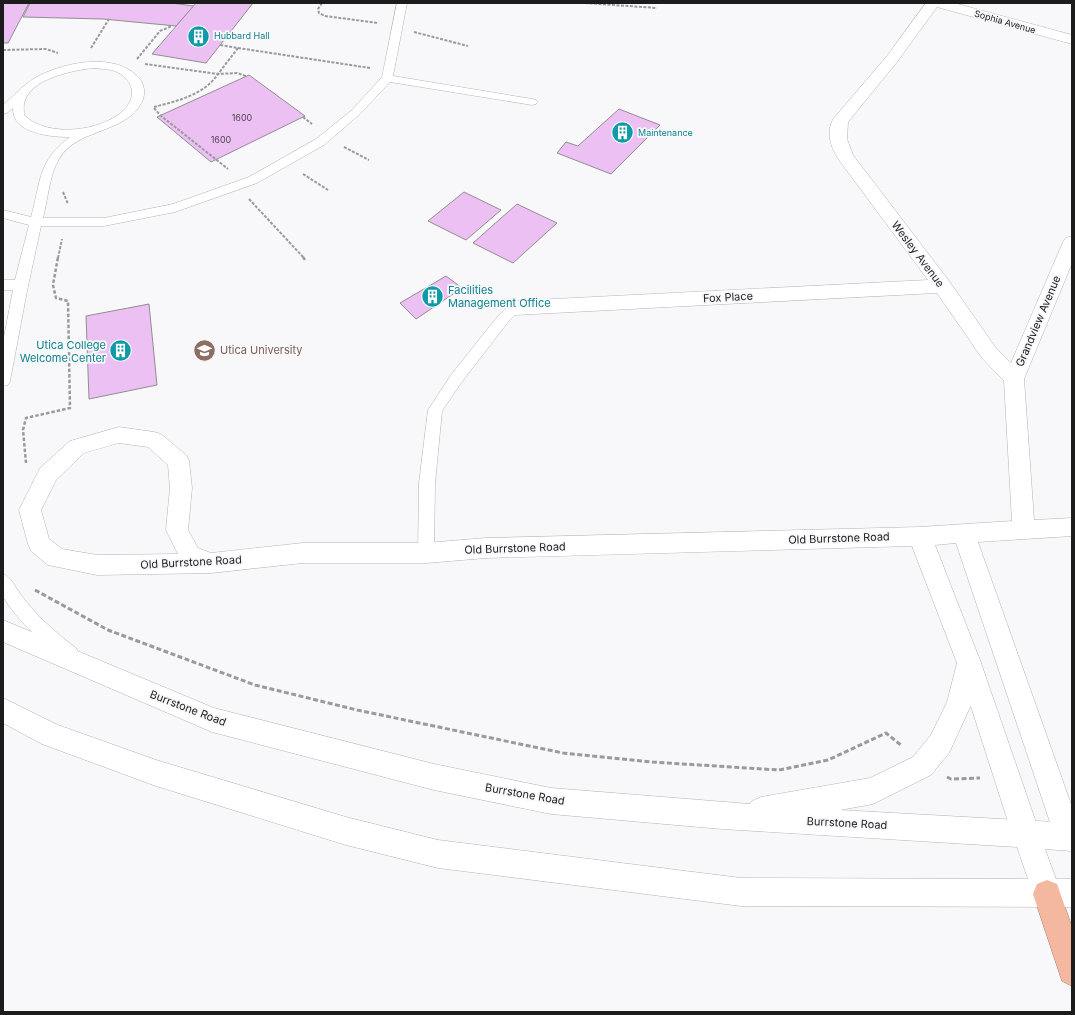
<svg xmlns="http://www.w3.org/2000/svg" width="1075" height="1015" font-family="Inter,sans-serif">
<rect width="100%" height="100%" fill="#f8f8fa"/>
<g fill="#ecc0f2" stroke="#908f90">
<polygon points="3,3 29,3 8,43 3,43"/>
<polygon points="30,3 171,3 194,6 176,26 103,19 23,17"/>
<polygon points="196,3 253,3 206,63 152,54"/>
<polygon points="249,75 305,116 211,162 157,117"/>
<polygon points="619,109 660,125 611,174 557,153 566,142 578,146"/>
<polygon points="464,192 501,210 466,240 428,221"/>
<polygon points="517,204 557,223 513,263 473,243"/>
<polygon points="446,276 462,288 416,319 400,303"/>
<polygon points="149,304 157,385 89,399 86,316"/>
</g>
<g fill="none" stroke-linecap="round" stroke-linejoin="round">
<defs>
<g id="lane">
<path d="M397 3H407L393 76 532 99 536 100 538 102 536 104 532 105 390 82 360 114 324 145 257 183 175 212 104 226H41L27 291 10 381 8 385 3 386V342L13 290H3V280H15L29 225 3 218V210L31 217C41 181 38 160 70 137 51 137 12 134 13 108L7 113 3 114V105C14 96 23 85 35 78 61 63 112 52 136 75 143 81 146 90 143 99 130 134 77 127 59 159 49 176 48 199 43 218H104L173 204 249 177 316 139 352 110 382 77ZM94 68C101 69 109 69 115 71 133 79 138 96 124 110 101 132 47 138 24 115 24 111 23 104 25 100 33 78 74 70 94 68Z"/>
<polygon points="515,303 520,305 522,308 508,322 461,383 442,411 435,483 434,553 432,558 426,560 420,558 418,553 419,483 428,410 451,375 498,316 510,305"/>
<path d="M3 574C11 577 14 585 19 592 34 614 55 632 76 648L79 654 76 660 70 662C52 655 13 615 4 598 1 592 3 581 3 574Z"/>
</g>
<path id="street" d="M926 3H954L1072 35V44L937 7 897 62 848 122 847 139 853 155 949 281 996 348 1011 363 1063 242 1066 238 1072 236V263L1024 379 1034 520 1072 518V536L978 542 1072 807V849L1069 851 1059 847 1055 837 956 543 935 545 981 663 1040 834 1036 844 1026 848 1016 844 1012 834 957 663 912 546 486 558 426 563H303L211 573 97 575 48 565 31 551 28 544 19 510 40 468 70 441 119 427 154 432 161 434 186 455 189 461 192 488 188 530 198 548 211 553 303 543H426L486 538 920 527 1012 521 1004 381 982 358 937 293 515 315 508 313 506 308 508 303 515 301 928 280 839 160C831 148 825 131 834 118L887 56ZM119 443 148 447 168 465 170 488 166 530 178 554 97 555 62 549 49 539 41 510 56 480 84 453Z"/>
<polygon id="secondary" points="3,620 214,708 434,764 551,788 750,804 752,801 761,797 870,778 913,757 931,735 947,702 957,663 960,655 969,652 978,655 981,663 972,703 949,753 931,775 873,804 840,810 1072,823 1072,851 1045,849 1056,879 1072,879 1072,907 741,906 438,868 346,845 156,786 42,744 3,723 3,698 58,725 156,760 346,817 438,840 741,878 1028,879 1017,847 722,829 551,814 434,790 212,732 3,642"/>
<polygon id="highway" points="1047,880 1057,884 1072,927 1072,986 1062,981 1033,894 1037,884"/>
</defs>
<use href="#lane" stroke="#b3b3b5" stroke-width="1"/>
<use href="#street" stroke="#b3b3b5" stroke-width="1"/>
<use href="#secondary" stroke="#b3b3b5" stroke-width="1"/>
<use href="#highway" stroke="#a88172" stroke-width="1"/>
<g stroke="#9a9a9c" stroke-width="2" stroke-dasharray="3 1.5" stroke-linecap="butt">
<polyline points="322,3 318,9 319,13 325,16 378,23"/>
<polyline points="585,3 657,8"/>
<polyline points="414,32 468,46"/>
<polyline points="91,48 109,19"/>
<polyline points="238,48 370,68"/>
<polyline points="3,50 46,49 58,53"/>
<polyline points="137,59 160,31 172,26"/>
<polyline points="145,64 218,74 238,48 220,45"/>
<path d="M154 107C177 101 204 95 218 74L237 73 246 76"/>
<polyline points="154,108 160,115 228,169"/>
<polyline points="303,117 312,124"/>
<polyline points="344,147 369,160"/>
<polyline points="303,174 328,190"/>
<polyline points="63,192 68,204"/>
<polyline points="249,199 304,258"/>
<polyline points="58,258 62,239"/>
</g>
<g stroke="#9a9a9c" stroke-width="2.5" stroke-dasharray="3.5 2" stroke-linecap="butt">
<polyline points="303,257 305,260"/>
<polyline points="26,463 23,430 26,418 70,408 68,301 56,298 53,285 58,257"/>
</g>
<g stroke="#9a9a9c" stroke-width="3" stroke-dasharray="5 2.5" stroke-linecap="butt">
<polyline points="35,590 108,630 255,685 357,710 563,753 652,762 779,770 828,760 886,733 902,746"/>
<polyline points="947,777 951,779 980,778"/>
</g>
<use href="#lane" fill="#fff" fill-rule="evenodd"/>
<use href="#street" fill="#fff" fill-rule="evenodd"/>
<use href="#secondary" fill="#fff" fill-rule="evenodd"/>
<use href="#highway" fill="#f4b8a0" fill-rule="evenodd"/>
</g>
<defs>
<symbol id="building-disc" viewBox="-11 -11 22 22"><circle r="9.5" fill="#0f9aa8" stroke="#f8f8fa"/><path d="M-4-6H4V6H1V3H-1V6H-4ZM-2.5-4.3h1.7v1.8h-1.7ZM.8-4.3h1.7v1.8H.8ZM-2.5-1h1.7V.8h-1.7ZM.8-1h1.7V.8H.8Z" fill="#fff"/></symbol>
<symbol id="university-disc" viewBox="-11 -11 22 22"><circle r="9.5" fill="#8d6e63" stroke="#f8f8fa"/><path d="M0-5L7-2L0 1L-7-2ZM-4 1L0 2.5L4 1V4Q0 6-4 4Z" fill="#fff"/></symbol>
</defs>
<g fill-rule="evenodd">
<use href="#building-disc" x="186" y="24" width="25" height="25"/>
<use href="#building-disc" x="610" y="120" width="25" height="25"/>
<use href="#building-disc" x="420" y="284" width="25" height="25"/>
<use href="#university-disc" x="192" y="338" width="25" height="25"/>
<use href="#building-disc" x="108" y="338" width="25" height="25"/>
</g>
<g text-anchor="middle" stroke-width="3.5" stroke-linejoin="round" paint-order="stroke">
<g font-size="9" fill="#1c1c1d" stroke="#f8f8fa">
<text transform="translate(1005 22) rotate(16)" y="3">Sophia Avenue</text>
</g>
<g font-size="9" fill="#0d838f" stroke="#f8f8fa" text-anchor="start">
<text x="214" y="39">Hubbard Hall</text>
<text x="638" y="136">Maintenance</text>
</g>
<g font-size="9" fill="#504552">
<text x="242" y="121">1600</text>
<text x="221" y="143">1600</text>
</g>
<g font-size="11" fill="#1c1c1d" stroke="#f8f8fa">
<text transform="translate(918 254) rotate(53)" y="4">Wesley Avenue</text>
<text transform="translate(728 297) rotate(-3)" y="4">Fox Place</text>
<text transform="translate(1038 321) rotate(-67)" y="4">Grandview Avenue</text>
<text transform="translate(839 538) rotate(-2)" y="4">Old Burrstone Road</text>
<text transform="translate(515 548) rotate(-2)" y="4">Old Burrstone Road</text>
<text transform="translate(191 562) rotate(-3)" y="4">Old Burrstone Road</text>
<text transform="translate(188 708) rotate(21)" y="4">Burrstone Road</text>
<text transform="translate(525 794) rotate(10)" y="4">Burrstone Road</text>
<text transform="translate(847 823) rotate(3)" y="4">Burrstone Road</text>
</g>
<g font-size="11" fill="#0d838f" stroke="#f8f8fa" text-anchor="start">
<text x="448" y="294">Facilities<tspan x="448" dy="13">Management Office</tspan></text>
<text x="106" y="349" text-anchor="end">Utica College<tspan x="106" dy="13">Welcome Center</tspan></text>
</g>
<g font-size="11" fill="#785e54" stroke="#f8f8fa" text-anchor="start">
<text x="220" y="354">Utica University</text>
</g>
</g>
<rect width="1075" height="1015" fill="none" stroke="#1c1c1d" stroke-width="8"/>
</svg>
